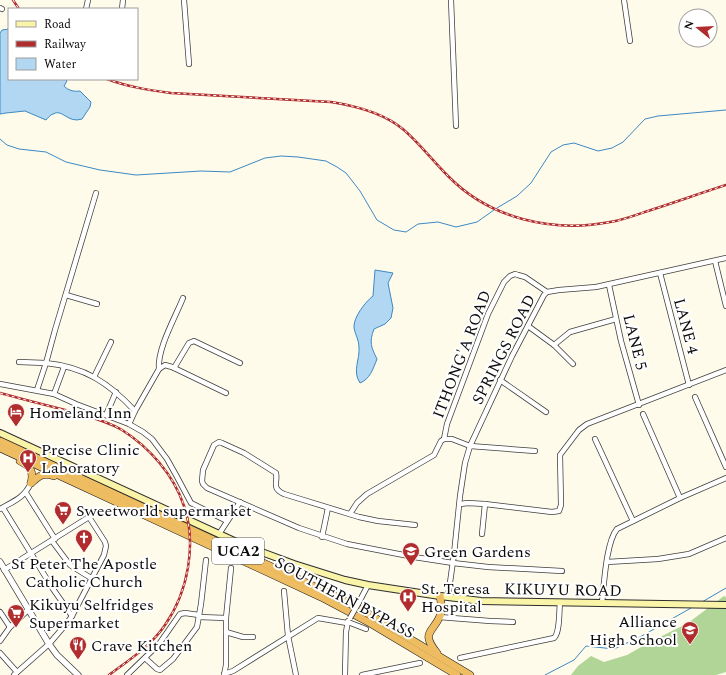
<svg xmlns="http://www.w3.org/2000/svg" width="726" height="675" font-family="Spectral,serif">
<rect width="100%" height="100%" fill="#fefbea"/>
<polygon fill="#b0d597" points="724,596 726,597 726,672 716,675 571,675 578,666 591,656 604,662 627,655 652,641 688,623"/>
<g fill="#b2d7f2" stroke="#3d89c4">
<path d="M9 29V79H65L67 81 64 86C68 90 73 92 80 91L91 102 90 107 82 119C68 124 62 108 53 114 50 115 48 118 46 120L25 111 6 113 0 114V33L2 30Z"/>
<path d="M375 270 393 273 388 283 393 308 391 318 385 324 374 329C369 342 371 347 377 359 373 369 370 379 360 383 352 371 360 360 359 347 359 340 355 334 354 328 353 318 365 302 373 296Z"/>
</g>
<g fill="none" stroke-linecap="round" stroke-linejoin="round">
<g stroke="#3d89c4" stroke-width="1">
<polyline points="0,139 7,145 19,149 46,152 66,162 100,170 136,175 201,171 230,172 265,158 281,156 298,157 326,161 337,167 346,173 360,191 377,220 394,230 406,232 418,224 438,222 456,227 477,222 494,210"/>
<polyline points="497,208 517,196 531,183 551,152 563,145 574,143 598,151 612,148 623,142 645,119 658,116 726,110"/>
<polyline points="702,602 726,588"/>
<polyline points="545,675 574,660 586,646 614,649 640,637 691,608"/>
</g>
<defs>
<g id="minor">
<polyline points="184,0 189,64"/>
<polyline points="451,0 456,126"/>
<polyline points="624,0 630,41"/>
<polyline points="0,8 2,9"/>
<polyline points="86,9 88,0"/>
<polyline points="122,9 123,0"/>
<path d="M96 193 55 330 46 363C85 367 109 383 135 411L129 424"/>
<polyline points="715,261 726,306"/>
<polyline points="660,273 689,385"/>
<polyline points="609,285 621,341 639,405"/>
<polyline points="66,295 97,304"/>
<polyline points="528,326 554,345 570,332 616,319"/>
<polyline points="554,345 573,364"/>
<polyline points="19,362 46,363 37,390"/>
<polyline points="174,368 189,343 194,341 240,363"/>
<path d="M159 369C157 349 175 318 183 298"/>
<polyline points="94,377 111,342"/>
<polyline points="500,380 546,412"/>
<polyline points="0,384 54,394 76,404 129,424 143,432 152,439 167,459 176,475 191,503 227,521"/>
<polyline points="54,394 64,367"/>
<polyline points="695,397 726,467"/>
<polyline points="135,411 159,369 165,365 172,367 226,393"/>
<polyline points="643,414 680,498"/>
<polyline points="106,415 116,392"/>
<polyline points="444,439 447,424 488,314 504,282 510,276 515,274 518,275 525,277 547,292"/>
<polyline points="595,439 633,521"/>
<polyline points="26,493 55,539"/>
<polyline points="460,504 468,503 485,504 552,512 559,511 561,505 560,455 579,430 587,424 726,370"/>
<polyline points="3,508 53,589 72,616"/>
<path d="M0 509C14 501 24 498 31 483"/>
<polyline points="350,514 357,503 367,494 434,455 441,441 444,439 452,439 470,446 535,451"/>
<path d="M415 525 378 521 359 517 284 494C271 488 278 483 276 473L244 453 222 443 219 442 214 445 203 470 202 481 203 484 207 488 299 528 347 544 414 557 453 563 488 567 562 571"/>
<polyline points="219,534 240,502"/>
<polyline points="482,534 485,504"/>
<polyline points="322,537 328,508"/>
<polyline points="52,541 70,565 91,578"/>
<polyline points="607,562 658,559 689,554 726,538"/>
<polyline points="4,570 89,517 105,542 106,546 104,555 72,616 67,623 49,644 14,675"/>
<polyline points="284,591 288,636 296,675"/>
<polyline points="448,597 454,554 460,496 465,463 470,446 512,356 544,295 547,292 559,290 596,287 726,258"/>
<path d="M602 603C604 585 606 542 617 529L680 498 726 478"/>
<polyline points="358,604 368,585"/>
<polyline points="0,612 10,627"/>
<polyline points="199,617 226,618"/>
<polyline points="439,617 490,621 513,622"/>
<polyline points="348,622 366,629"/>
<polyline points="226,632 243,637 253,637"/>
<polyline points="0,641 10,627 29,609"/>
<polyline points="0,653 17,672"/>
<polyline points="145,658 157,669 160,670 173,659 197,627 201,604 206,560"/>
<path d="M460 658 554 638C560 633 559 611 560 602"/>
<polyline points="224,674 233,671 318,618 347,623"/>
<polyline points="127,675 159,644 180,614 185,613 199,615"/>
<polyline points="224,675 226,665 226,618 231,568"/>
<polyline points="345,675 346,632 348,621"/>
<polyline points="362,675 420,663"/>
</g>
<polyline id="tertiary" points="0,562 49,644 57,655 78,675"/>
<polyline id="secondary" points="0,433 245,546 294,564 345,580 368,585 440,596 481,601 726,605"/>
<g id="trunk">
<polyline points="0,441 341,599 365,612 470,675"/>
<polyline points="0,448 321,597 370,623 457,675"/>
<path d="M20 461C30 466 34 471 31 483"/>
<path d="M31 483C39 476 43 472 54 476"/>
<path d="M437 653C420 632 433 633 440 616 443 609 441 603 440 596"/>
</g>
</defs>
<use href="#minor" stroke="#3e3e3e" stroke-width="6"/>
<use href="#tertiary" stroke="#3e3e3e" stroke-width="7"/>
<use href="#secondary" stroke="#2d2d2d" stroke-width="8"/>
<use href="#trunk" stroke="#1c1c1c" stroke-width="8"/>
<use href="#minor" stroke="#fff" stroke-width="4.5"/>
<use href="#tertiary" stroke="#fff" stroke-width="5.5"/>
<use href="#secondary" stroke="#faf4a9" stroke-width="6"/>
<use href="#trunk" stroke="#eebc61" stroke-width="7"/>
<defs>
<g id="rail">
<polyline points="13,0 19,9"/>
<path d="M107 79C128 87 149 90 171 93L331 102C357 106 384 113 404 130 420 144 433 161 448 176 490 219 553 233 610 222 624 220 638 214 651 210 676 202 701 193 726 185"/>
<path d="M0 393C25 400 49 406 73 412 90 417 107 421 122 430 149 447 174 475 184 506 197 544 188 592 165 625 151 646 129 660 109 675"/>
</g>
</defs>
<use href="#rail" stroke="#b12c2d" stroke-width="2.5"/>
<use href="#rail" stroke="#fff" stroke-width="1" stroke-dasharray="3" stroke-linecap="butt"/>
<defs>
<polyline id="minor-bridge" points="350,618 358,604"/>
</defs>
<use href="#minor-bridge" stroke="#3e3e3e" stroke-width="6" stroke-linecap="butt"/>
<use href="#minor-bridge" stroke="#fff" stroke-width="4.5"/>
</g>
<defs>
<symbol id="hotel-pin" viewBox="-11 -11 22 30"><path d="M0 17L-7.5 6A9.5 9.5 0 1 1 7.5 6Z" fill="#b12c2d" stroke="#fff"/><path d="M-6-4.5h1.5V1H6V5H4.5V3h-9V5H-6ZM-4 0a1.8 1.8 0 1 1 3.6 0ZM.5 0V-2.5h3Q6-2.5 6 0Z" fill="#fff"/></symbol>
<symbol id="hospital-pin" viewBox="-11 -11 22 30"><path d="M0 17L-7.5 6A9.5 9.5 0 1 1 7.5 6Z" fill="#b12c2d" stroke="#fff"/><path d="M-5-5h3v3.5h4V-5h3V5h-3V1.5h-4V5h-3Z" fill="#fff"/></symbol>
<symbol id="supermarket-pin" viewBox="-11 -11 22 30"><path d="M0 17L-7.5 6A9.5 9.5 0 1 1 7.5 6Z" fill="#b12c2d" stroke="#fff"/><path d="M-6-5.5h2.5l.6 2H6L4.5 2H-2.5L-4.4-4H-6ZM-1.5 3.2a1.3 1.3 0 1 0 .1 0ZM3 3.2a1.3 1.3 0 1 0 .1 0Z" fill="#fff"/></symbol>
<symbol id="church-pin" viewBox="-11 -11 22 30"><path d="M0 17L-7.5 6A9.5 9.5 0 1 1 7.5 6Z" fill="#b12c2d" stroke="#fff"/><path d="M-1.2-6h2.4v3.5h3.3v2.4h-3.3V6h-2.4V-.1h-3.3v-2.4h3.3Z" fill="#fff"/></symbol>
<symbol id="school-pin" viewBox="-11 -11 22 30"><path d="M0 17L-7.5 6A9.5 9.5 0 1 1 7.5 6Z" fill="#b12c2d" stroke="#fff"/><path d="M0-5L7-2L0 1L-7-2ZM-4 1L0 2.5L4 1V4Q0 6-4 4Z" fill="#fff"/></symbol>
<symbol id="restaurant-pin" viewBox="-11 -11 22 30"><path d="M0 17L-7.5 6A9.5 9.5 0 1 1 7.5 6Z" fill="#b12c2d" stroke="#fff"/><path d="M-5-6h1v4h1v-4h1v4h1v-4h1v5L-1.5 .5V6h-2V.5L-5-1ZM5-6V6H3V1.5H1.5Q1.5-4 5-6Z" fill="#fff"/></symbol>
</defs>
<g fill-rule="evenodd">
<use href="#hotel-pin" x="6" y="402" width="20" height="27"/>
<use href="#hospital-pin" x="18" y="448" width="20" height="27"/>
<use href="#supermarket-pin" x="53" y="500" width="20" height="27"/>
<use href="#church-pin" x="74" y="528" width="20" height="27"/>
<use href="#school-pin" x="401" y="541" width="20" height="27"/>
<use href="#hospital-pin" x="398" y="587" width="20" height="27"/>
<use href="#supermarket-pin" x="6" y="603" width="20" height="27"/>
<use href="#school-pin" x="680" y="620" width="20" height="27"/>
<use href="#restaurant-pin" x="68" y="635" width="20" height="27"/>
</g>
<g text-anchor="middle" stroke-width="4" stroke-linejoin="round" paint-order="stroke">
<rect fill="#fff" stroke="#545454" stroke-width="1" x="212" y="538" width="52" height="26" rx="3"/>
<g font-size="15" font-weight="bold" fill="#0b0b0b">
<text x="238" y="556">UCA2</text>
</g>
<g font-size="16" fill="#0b0b0b" stroke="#fff">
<text transform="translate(687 326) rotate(75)" y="6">LANE 4</text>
<text transform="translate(636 342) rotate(76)" y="6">LANE 5</text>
<text transform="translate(503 349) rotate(-63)" y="6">SPRINGS ROAD</text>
<text transform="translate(461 354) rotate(-69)" y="6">ITHONG'A ROAD</text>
<text transform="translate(563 589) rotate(1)" y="6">KIKUYU ROAD</text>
<text transform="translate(345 597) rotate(28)" y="6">SOUTHERN BYPASS</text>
</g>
<g font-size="16" fill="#0b0b0b" stroke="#fff" text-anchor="start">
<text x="29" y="418">Homeland Inn</text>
<text x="41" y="455">Precise Clinic<tspan x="41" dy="18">Laboratory</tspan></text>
<text x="76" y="516">Sweetworld supermarket</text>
<text x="424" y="557">Green Gardens</text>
<text x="84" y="569" text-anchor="middle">St Peter The Apostle<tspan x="84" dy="18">Catholic Church</tspan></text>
<text x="421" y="594">St. Teresa<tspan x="421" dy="18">Hospital</tspan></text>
<text x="29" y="610">Kikuyu Selfridges<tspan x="29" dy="18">Supermarket</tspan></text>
<text x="677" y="627" text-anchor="end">Alliance<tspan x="677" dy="18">High School</tspan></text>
<text x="91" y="651">Crave Kitchen</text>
</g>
</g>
<rect x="8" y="8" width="130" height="72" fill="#ffffff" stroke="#9d9d9d"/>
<rect x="16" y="21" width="20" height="6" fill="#faf4a9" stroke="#9d9d9d"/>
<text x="44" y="28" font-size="12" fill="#0b0b0b">Road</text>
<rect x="16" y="41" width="20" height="6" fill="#b12c2d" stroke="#9d9d9d"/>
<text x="44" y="48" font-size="12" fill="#0b0b0b">Railway</text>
<rect x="16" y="58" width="20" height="12" fill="#b2d7f2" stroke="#9d9d9d"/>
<text x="44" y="68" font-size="12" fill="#0b0b0b">Water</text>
<g transform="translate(698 28) rotate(288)"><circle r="19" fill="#ffffff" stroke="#9d9d9d"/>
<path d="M0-3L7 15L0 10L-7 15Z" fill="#b12c2d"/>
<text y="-6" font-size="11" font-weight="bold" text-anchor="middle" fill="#0b0b0b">N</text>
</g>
</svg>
